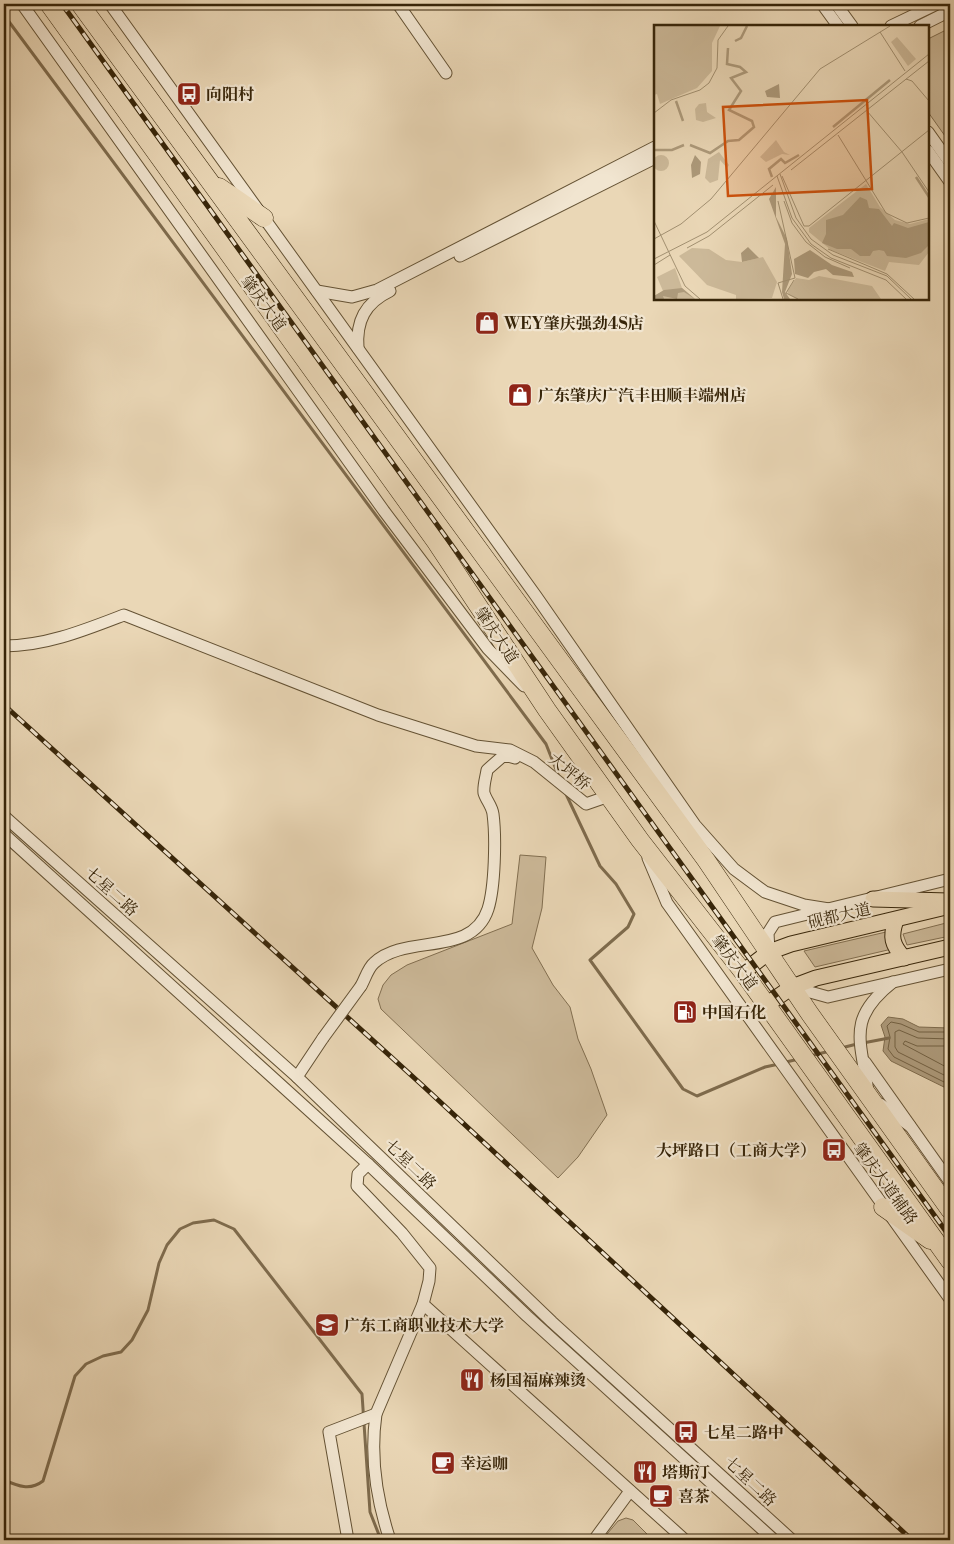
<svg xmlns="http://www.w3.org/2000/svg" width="954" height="1544" font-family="'Libre Bodoni','Noto Serif SC',serif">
<rect width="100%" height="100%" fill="#ead7b6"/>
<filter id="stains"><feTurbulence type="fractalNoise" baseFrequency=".004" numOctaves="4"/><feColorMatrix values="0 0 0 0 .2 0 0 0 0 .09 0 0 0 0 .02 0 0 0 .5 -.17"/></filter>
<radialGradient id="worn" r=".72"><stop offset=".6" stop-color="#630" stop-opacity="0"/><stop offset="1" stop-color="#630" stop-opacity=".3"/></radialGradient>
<g fill="#ccb999" stroke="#826f51">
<polygon points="950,28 950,143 928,112 928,39"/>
<polygon points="520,855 546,857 542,908 532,948 553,985 570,1007 578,1039 591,1069 607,1115 578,1157 558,1178 381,1009 378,999 383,985 391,975 407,965 512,924"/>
<polygon points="950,922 950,936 907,945 903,934"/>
<polygon points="886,932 892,949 815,967 804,951"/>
<polygon points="626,1518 633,1520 653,1540 602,1540 618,1521"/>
</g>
<polygon fill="#ad9a7b" stroke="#7e6b4d" points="888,1017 903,1019 919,1027 950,1028 950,1090 891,1061 883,1051 885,1037 881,1025"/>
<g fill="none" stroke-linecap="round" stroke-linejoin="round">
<g stroke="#726042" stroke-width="1">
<polyline points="950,1032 919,1032 901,1024 891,1022 887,1026 890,1037 888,1049 894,1057 950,1085"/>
<polyline points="950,1039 918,1038 899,1030 895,1032 895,1047 898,1052 950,1078"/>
<polyline points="950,1046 917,1046 905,1041 903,1044 950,1069"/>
</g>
<g stroke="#7e6b4d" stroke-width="3">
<polyline points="4,15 546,744 559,777"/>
<polyline points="565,792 600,866 616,884 634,914 628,927 590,960 683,1089 697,1096 765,1067 779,1064"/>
<polyline points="863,1043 889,1038"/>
<polyline points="841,1048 857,1044"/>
<polyline points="810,1056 830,1051"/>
<polyline points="786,1062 799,1059"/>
<path d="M4 1480C18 1486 30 1491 43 1481L75 1376 86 1364 103 1356 121 1352 132 1340 148 1310 159 1263 167 1245 180 1229 193 1223 214 1220 234 1229 362 1394 370 1512 381 1540"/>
</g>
<defs>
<g id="minor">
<polyline points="22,4 384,511 488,649 524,686"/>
<polyline points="110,4 536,596 695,825 734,869 765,892 804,905 829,909"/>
<polyline points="398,4 446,73"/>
<polyline points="822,4 838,26"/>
<polyline points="836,4 852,26"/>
<polyline points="891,26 937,4"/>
<polyline points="920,26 950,11"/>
<polyline points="928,132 950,163"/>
<polyline points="928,151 950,182"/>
<polyline points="460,256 655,158"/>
<polyline points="317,291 352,297 377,290 655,147"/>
<path d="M358 348C356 321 365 303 390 291"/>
<path d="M4 646C46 646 85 630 124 615L378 715 476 746 510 750 534 762 586 804 609 796"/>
<polyline points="4,816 297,1077 552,1322 792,1540"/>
<polyline points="4,834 368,1164 527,1316 774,1540"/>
<polyline points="648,858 667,903 950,1299"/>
<polyline points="769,951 768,933 775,922 950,879"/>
<path d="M361 986C365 979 368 968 374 963 406 933 472 958 488 909 495 887 496 837 493 814 492 806 486 800 484 793 483 786 486 777 487 770L504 755 515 758"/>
<polyline points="792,987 828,997 950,969"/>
<polyline points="865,1062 950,1182"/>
<polyline points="297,1077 323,1038"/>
<path d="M868 1092C861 1040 846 1019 893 982"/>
<polyline points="880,1104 910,1126"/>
<path d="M368 1164 358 1174 357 1186 402 1233 430 1268 429 1281 423 1304 376 1414C370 1456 377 1501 390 1540"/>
<polyline points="423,1304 685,1540"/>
<polyline points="348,1540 329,1432 376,1414"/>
<polyline points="594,1540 630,1491"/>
</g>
<g id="major">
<polyline points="873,899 949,901"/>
<path d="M896 920C890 937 892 945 904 958"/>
<polyline points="743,972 769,952 791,944 950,906"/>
<polyline points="766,1005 792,987 816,978 950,947"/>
</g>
<g id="highway">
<polyline points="49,4 436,542 547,710 640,840 743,972 950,1261"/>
<polyline points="80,4 706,860 810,1014 950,1210"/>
<polyline points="219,187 264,218"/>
<polyline points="883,1207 930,1240"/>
</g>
</defs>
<use href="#minor" stroke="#645234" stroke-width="13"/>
<use href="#major" stroke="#372509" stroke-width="17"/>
<use href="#highway" stroke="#372509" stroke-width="19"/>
<use href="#minor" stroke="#f1e5d0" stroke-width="11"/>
<use href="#major" stroke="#ead7b6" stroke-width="15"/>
<use href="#highway" stroke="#ead7b6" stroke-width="18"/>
<defs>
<g id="rail">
<polyline points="62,4 950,1237"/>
<polyline points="4,705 422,1085 912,1540"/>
</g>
</defs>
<use href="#rail" stroke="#372509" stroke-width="5"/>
<use href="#rail" stroke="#f1e5d0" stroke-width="3" stroke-dasharray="9" stroke-linecap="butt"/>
<defs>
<polyline id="minor-bridge" points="323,1038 361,986"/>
</defs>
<use href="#minor-bridge" stroke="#645234" stroke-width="13" stroke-linecap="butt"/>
<use href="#minor-bridge" stroke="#f1e5d0" stroke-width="11"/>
</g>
<defs>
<symbol id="bus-square" viewBox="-11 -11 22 22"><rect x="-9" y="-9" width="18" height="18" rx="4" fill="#8f2418" stroke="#f1e5d0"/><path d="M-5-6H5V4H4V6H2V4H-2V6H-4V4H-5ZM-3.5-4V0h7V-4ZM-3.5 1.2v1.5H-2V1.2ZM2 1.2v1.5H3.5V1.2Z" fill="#fff"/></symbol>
<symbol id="shop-square" viewBox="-11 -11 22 22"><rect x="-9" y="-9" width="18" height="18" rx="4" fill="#8f2418" stroke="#f1e5d0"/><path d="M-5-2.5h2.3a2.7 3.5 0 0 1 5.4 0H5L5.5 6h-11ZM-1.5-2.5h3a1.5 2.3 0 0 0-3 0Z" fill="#fff"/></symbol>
<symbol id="fuel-square" viewBox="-11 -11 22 22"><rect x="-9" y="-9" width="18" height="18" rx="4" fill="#8f2418" stroke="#f1e5d0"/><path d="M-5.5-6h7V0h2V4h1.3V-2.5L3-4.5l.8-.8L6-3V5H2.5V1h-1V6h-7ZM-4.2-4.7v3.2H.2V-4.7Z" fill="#fff"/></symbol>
<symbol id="university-square" viewBox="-11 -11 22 22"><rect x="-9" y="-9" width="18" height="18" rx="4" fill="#8f2418" stroke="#f1e5d0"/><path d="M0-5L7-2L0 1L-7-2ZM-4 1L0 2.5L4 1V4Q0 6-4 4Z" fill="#fff"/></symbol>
<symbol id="restaurant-square" viewBox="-11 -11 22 22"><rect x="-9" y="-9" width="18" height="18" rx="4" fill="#8f2418" stroke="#f1e5d0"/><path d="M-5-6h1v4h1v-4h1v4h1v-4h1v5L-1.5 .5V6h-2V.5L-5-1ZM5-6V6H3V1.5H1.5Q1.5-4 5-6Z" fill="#fff"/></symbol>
<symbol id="cafe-square" viewBox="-11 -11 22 22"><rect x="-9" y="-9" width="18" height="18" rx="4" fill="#8f2418" stroke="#f1e5d0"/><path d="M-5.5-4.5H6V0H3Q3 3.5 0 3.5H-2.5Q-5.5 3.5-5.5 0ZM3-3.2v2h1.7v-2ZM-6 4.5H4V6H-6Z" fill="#fff"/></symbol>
</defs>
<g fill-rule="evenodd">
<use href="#bus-square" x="175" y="80" width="28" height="28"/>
<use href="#shop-square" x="473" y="309" width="28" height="28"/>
<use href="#shop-square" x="506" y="381" width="28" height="28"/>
<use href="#fuel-square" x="671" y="998" width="28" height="28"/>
<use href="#bus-square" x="820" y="1136" width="28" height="28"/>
<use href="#university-square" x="313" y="1311" width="28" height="28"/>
<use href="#restaurant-square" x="458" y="1366" width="28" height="28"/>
<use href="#bus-square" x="672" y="1418" width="28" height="28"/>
<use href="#cafe-square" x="429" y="1449" width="28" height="28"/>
<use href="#restaurant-square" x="631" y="1458" width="28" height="28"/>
<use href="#cafe-square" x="647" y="1482" width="28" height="28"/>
</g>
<g text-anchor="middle" stroke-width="4.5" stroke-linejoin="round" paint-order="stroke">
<g font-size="16" font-weight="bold" fill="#372509" stroke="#f1e5d0" text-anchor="start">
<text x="206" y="100">向阳村</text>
<text x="504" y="329">WEY肇庆强劲4S店</text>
<text x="538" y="401">广东肇庆广汽丰田顺丰端州店</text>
<text x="702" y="1018">中国石化</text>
<text x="816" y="1156" text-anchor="end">大坪路口（工商大学）</text>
<text x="344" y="1331">广东工商职业技术大学</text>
<text x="490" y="1386">杨国福麻辣烫</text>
<text x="704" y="1438">七星二路中</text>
<text x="460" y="1469">幸运咖</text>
<text x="662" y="1478">塔斯汀</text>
<text x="678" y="1502">喜茶</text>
</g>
<g font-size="16" fill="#372509" stroke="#f1e5d0">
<text transform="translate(264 303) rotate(54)" y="6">肇庆大道</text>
<text transform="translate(497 635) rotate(56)" y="6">肇庆大道</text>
<text transform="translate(570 771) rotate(39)" y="6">大坪桥</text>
<text transform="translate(112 891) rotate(42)" y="6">七星二路</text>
<text transform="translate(839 915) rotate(-13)" y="6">砚都大道</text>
<text transform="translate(735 962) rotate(53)" y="6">肇庆大道</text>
<text transform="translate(411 1164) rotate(44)" y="6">七星二路</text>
<text transform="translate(886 1183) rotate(54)" y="6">肇庆大道辅路</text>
<text transform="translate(751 1481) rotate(43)" y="6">七星二路</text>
</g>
</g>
<g transform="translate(654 25)">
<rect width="275" height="275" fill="#ead7b6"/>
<path d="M0 1H66L58 18V46L43 63 6 79 3 69 0 70ZM243 12 262 34 254 41 237 17ZM52 78 53 87 62 93 49 97 42 95 41 84 45 79ZM122 115 130 127 136 130 128 129 112 137 106 132ZM65 127 75 140 73 143 66 135 64 155 56 158 51 153 54 134ZM-1 138a8 8 0 1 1 16 0a8 8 0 1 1-16 0ZM212 159 226 182 241 195 256 199 275 194V227L265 240 235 237 231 246 177 225 155 207V203ZM38 223 55 224 72 235 88 237 109 232 123 257 118 273 82 274V270L53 260 25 231ZM21 243 28 263 41 274H0V271L9 266 3 252ZM165 251 218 261 227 274H143L135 270 133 266 142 253 155 255Z" fill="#ccb999"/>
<path d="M125 59 126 73 113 72 111 66ZM41 130 47 137 46 149 38 153 37 140ZM122 162V192L133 214 138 249 131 267 136 274H130L128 267 131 219 115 174ZM206 172 213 175 215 183 225 184 238 201 240 198 254 203 275 197V220L267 228 252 233 233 231 230 226 225 225 219 226 216 231H206L197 224H183L168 218 172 209V195L189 190ZM94 222 105 233 88 237 87 228ZM156 225 178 240 198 247 200 252 179 250 172 244 160 247 154 253 141 249 140 234ZM28 263 41 274 30 267 24 268 23 274 9 271 10 274H0V271L10 265Z" fill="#ad9a7b"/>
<path fill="none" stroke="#ad9a7b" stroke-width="2.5" d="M81 16 87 13 93 1M22 76 29 96M179 102 236 55M36 120 56 128 74 116 85 115 100 102 98 96 75 85 87 66 77 53 92 47 86 42 73 39 74 23M0 125H18L30 120M118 152 115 144 127 134 131 138 145 130M262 152 275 172"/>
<path fill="none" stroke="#a29071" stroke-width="1" d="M226 7 251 46M252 54 258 56 275 76M213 86 248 127 275 167M0 88 17 75 46 65 55 58 63 43 64 15 74 1M184 110 232 188 253 198 275 193M137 145 275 36M126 149 142 193 157 214 179 230 233 251 257 274M123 151 138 193 157 219 177 233 232 255 252 274M128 151 150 201M124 176 141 253M130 176 138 198 152 217 171 232 196 243M0 196 31 261 46 274M150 201H155L275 105M0 214 27 199 57 174 166 44 236 1M33 223 55 211 119 160M174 224 233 249 260 274M0 234 53 207 275 29M0 240 16 230M140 255 132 268 144 274M129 274 124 258 141 253"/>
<path fill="#cd510c" fill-opacity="0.15" stroke="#cd510c" stroke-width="2.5" d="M213 75 218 164 74 171 69 82Z"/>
<rect width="275" height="275" fill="none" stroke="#372509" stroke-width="2.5"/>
</g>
<rect width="954" height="1544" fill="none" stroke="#ead7b6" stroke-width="20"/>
<rect x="5" y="5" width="944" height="1534" fill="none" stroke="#372509" stroke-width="2.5"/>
<rect x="10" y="10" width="934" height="1524" fill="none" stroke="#372509"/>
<rect width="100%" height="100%" filter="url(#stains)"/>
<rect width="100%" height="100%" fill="url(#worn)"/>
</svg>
